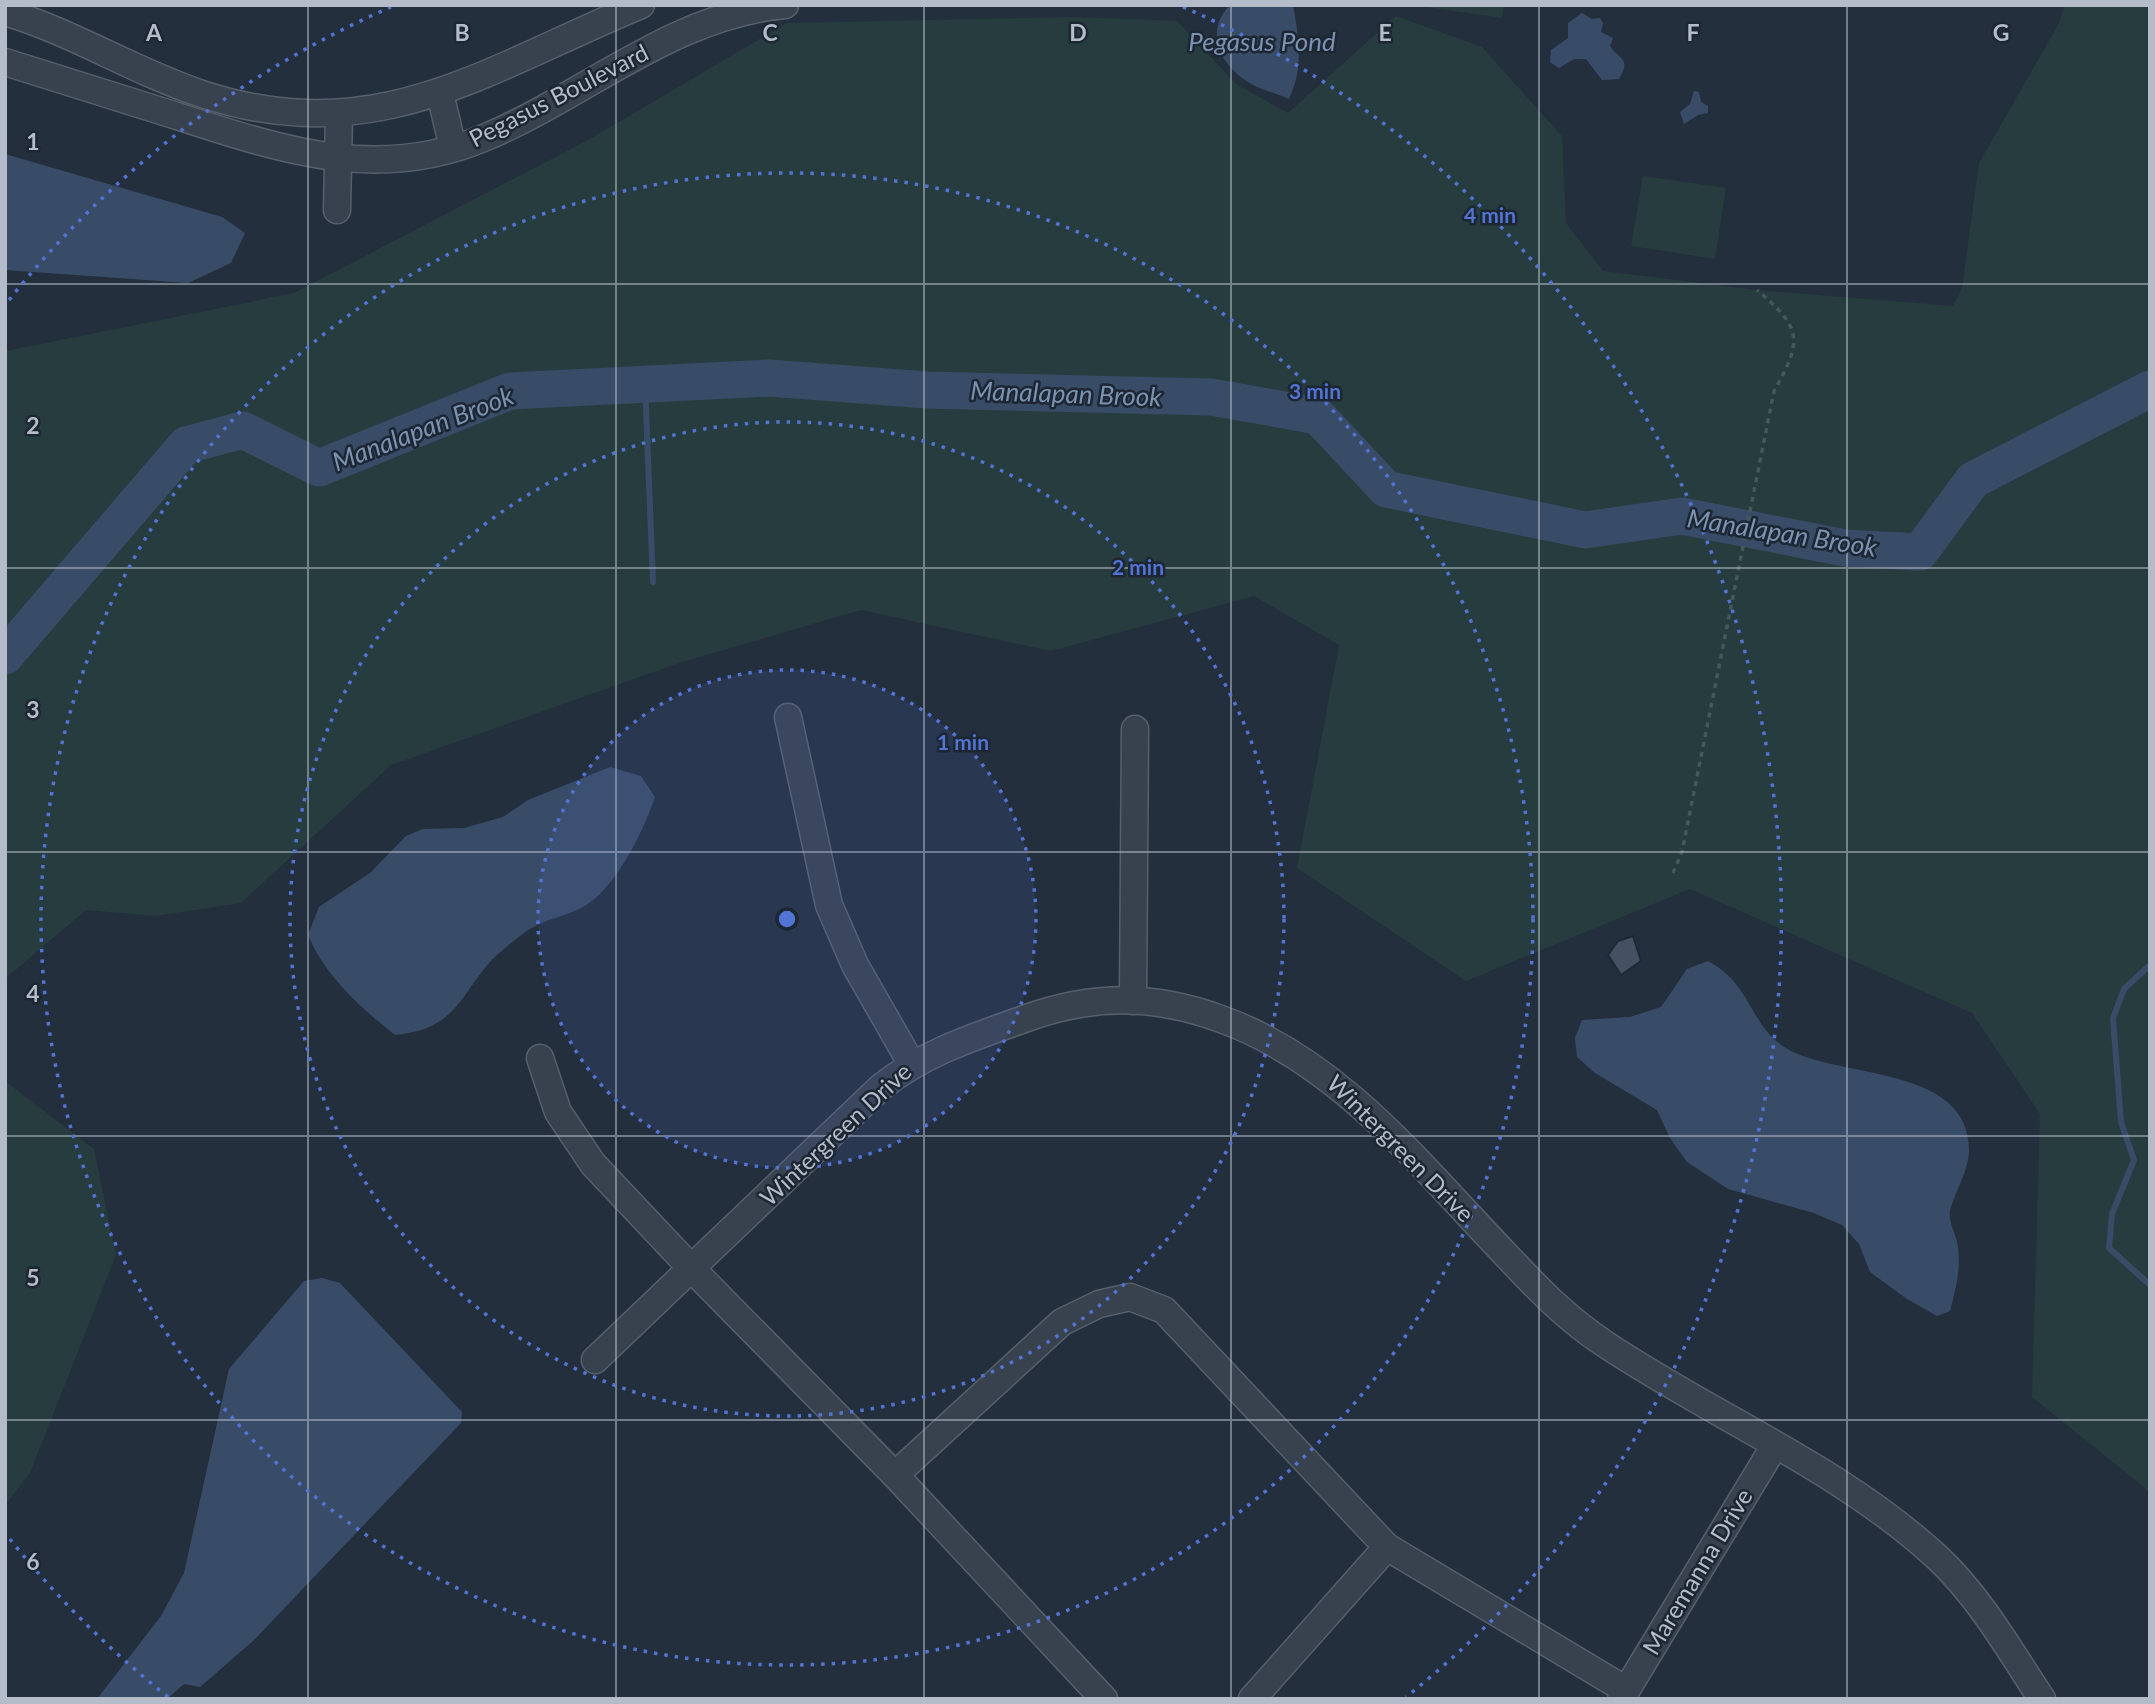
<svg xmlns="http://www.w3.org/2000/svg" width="2155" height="1704" font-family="Lato,sans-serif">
<rect width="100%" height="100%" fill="#242f3e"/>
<g fill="#263c3f">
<polygon points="1413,5 1504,5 1502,18"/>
<polygon points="2065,5 2150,5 2150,1492 2032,1397 2040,1114 1972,1013 1690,889 1466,981 1297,868 1339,645 1254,596 1051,651 861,610 682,662 391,765 241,903 155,916 86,910 5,979 5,351 294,293 588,140 787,23 1075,17 1177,21 1236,84 1288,113 1396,16 1482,47 1562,136 1566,223 1603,271 1757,290 1953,306 1962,289 1979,163 2059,23"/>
<polygon points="1643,176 1726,188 1715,259 1631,246"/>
<polygon points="5,1081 94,1149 116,1255 30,1473 5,1505"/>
</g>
<g fill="#394c67">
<path d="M1230 5H1293C1299 39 1304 67 1289 99 1277 93 1260 90 1248 82 1220 65 1204 31 1230 5Z"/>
<path d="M1582 13 1592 19 1600 18 1603 23 1601 32 1613 38 1610 46C1619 60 1632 58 1619 79L1602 80 1586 59H1574L1559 68 1550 62 1551 50 1568 38V23Z"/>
<polygon points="1694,91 1699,92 1701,102 1708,106 1708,113 1698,115 1684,124 1680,112 1690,104"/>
<polygon points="5,154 222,217 245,233 231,263 188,283 5,270"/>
<path d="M610 767 641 776 655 797C643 831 625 868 600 894 576 918 548 915 524 933 512 942 498 953 488 964 456 1004 452 1029 395 1035 360 1007 325 976 308 935L319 907 370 873 406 836 423 829 464 828 503 817 528 800Z"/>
<path d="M1708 961C1755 986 1749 1031 1793 1052 1849 1078 1969 1068 1969 1150 1969 1170 1955 1191 1950 1211 1948 1221 1955 1232 1957 1242 1962 1266 1956 1288 1950 1311L1937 1316 1907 1299 1870 1272 1859 1244 1842 1225 1814 1213 1728 1189 1687 1162 1670 1138 1657 1110 1595 1073 1577 1057 1575 1038 1582 1020 1630 1017 1661 1007 1687 969Z"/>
<polygon points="322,1278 340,1283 462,1412 461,1423 253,1641 200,1687 184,1684 167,1699 97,1699 161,1616 184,1573 229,1369 304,1281"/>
</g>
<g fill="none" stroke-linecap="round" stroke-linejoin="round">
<g stroke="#394c67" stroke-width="6">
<polyline points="645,384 653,582"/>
<polyline points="2150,965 2124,989 2113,1018 2121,1122 2134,1160 2112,1214 2109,1248 2150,1285"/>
</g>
<polyline stroke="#394c67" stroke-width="37" points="5,656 186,445 243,430 319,468 510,391 769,378 927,390 1211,397 1318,416 1386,489 1585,530 1682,516 1845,548 1920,552 1973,480 2150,389"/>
</g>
<polygon fill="#455162" stroke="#1f2835" stroke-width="2" points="1633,936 1641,961 1621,975 1608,955 1618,941"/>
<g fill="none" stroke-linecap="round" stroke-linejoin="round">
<defs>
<g id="minor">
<path d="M5 12C73 32 135 72 202 94 377 151 486 69 641 5"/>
<path d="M5 62C63 80 120 98 177 116 282 150 379 183 486 137 586 95 673 15 785 5"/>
<polyline points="440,93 453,148"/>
<polyline points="337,210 339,114"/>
<polyline points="788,717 829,905 855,965 911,1063"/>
<polyline points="1133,1001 1135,729"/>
<polyline points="540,1058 558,1112 593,1164 693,1270 895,1475 1104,1699"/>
<path d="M595 1360 881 1087C926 1052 971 1038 1024 1019 1092 994 1153 994 1221 1019 1341 1062 1422 1168 1508 1257 1538 1289 1567 1319 1605 1344 1714 1417 1841 1468 1939 1559 1981 1599 2010 1651 2042 1699"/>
<polyline points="895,1475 1062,1322 1099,1304 1130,1297 1164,1310 1387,1547 1252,1699"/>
<polyline points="1387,1547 1626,1690"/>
<polyline points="1621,1699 1775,1445"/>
</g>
</defs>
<use href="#minor" stroke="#565f6c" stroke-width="29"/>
<path stroke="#44595c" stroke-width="3.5" stroke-dasharray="5 5" stroke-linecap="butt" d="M1673 873 1682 852 1774 391C1803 340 1802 328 1757 290"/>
<use href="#minor" stroke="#38414e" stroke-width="26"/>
</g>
<path fill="none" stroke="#b4bcc9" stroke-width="2" stroke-opacity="0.55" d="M308 5V1699M616 5V1699M924 5V1699M1231 5V1699M1539 5V1699M1847 5V1699M5 284H2150M5 568H2150M5 852H2150M5 1136H2150M5 1420H2150"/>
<circle cx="787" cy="919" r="249" fill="#5274d3" fill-opacity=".12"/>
<g fill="none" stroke="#5274d3" stroke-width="3.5" stroke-dasharray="3.5 7">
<circle cx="787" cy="919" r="249"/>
<circle cx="787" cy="919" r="497"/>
<circle cx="787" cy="919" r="746"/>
<path d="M168 1697A994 994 0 0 1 9 1538M9 300A994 994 0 0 1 391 7M1183 7A994 994 0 0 1 1406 1697"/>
</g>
<g text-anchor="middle" stroke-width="5" stroke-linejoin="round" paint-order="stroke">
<g font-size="24" fill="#b4bcc9" stroke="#1d2633">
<text transform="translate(559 96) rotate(-27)" y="8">Pegasus Boulevard</text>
<text transform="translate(836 1135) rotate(-43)" y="8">Wintergreen Drive</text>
<text transform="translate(1400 1149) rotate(45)" y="8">Wintergreen Drive</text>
<text transform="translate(1698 1572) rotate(-59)" y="8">Maremanna Drive</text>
</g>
<g font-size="26" font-style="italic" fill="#7c92b1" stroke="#1d2633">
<text x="1262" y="51">Pegasus Pond</text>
<text transform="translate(1066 394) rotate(2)" y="9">Manalapan Brook</text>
<text transform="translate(423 429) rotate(-21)" y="9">Manalapan Brook</text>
<text transform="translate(1782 533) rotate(9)" y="9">Manalapan Brook</text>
</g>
</g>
<g font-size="23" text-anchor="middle" font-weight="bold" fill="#b4bcc9" stroke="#1d2633" stroke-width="5" stroke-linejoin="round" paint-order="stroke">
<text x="154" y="41">A</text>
<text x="462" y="41">B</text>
<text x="770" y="41">C</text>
<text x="1078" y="41">D</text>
<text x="1385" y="41">E</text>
<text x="1693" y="41">F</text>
<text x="2001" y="41">G</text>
<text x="33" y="150">1</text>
<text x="33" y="434">2</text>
<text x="33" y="718">3</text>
<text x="33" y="1002">4</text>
<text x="33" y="1286">5</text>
<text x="33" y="1570">6</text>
</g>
<circle cx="787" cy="919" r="10" fill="#5274d3" stroke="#1d2633" stroke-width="3.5"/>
<g font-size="21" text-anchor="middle" font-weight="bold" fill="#5274d3" stroke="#1d2633" stroke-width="5" stroke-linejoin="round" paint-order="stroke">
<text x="1490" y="223">4 min</text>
<text x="1315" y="399">3 min</text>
<text x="1138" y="575">2 min</text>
<text x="963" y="750">1 min</text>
</g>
<rect width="2155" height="1704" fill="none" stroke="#b4bcc9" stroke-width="14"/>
</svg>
